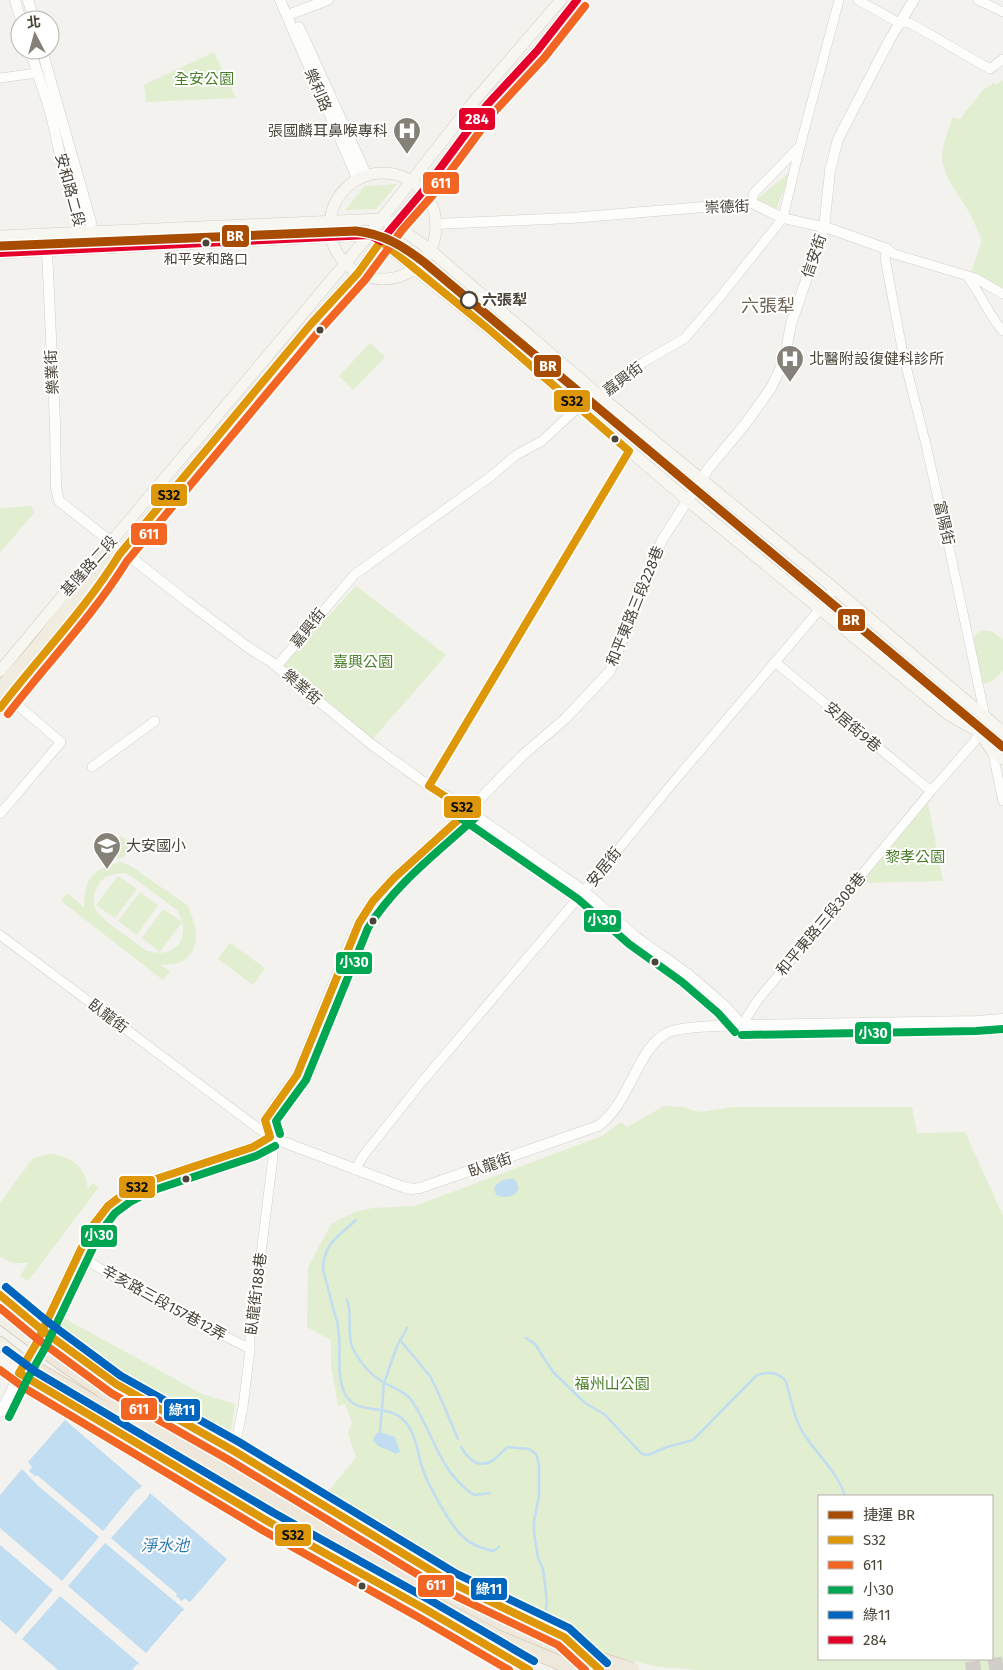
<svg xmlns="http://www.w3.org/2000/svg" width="1003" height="1670" font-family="'Fira Sans','Noto Sans TC',sans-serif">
<rect width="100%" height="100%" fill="#f4f2ee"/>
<g fill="#e1eecf" fill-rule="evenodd">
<polygon points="214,52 236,98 146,102 144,85"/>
<path d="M1003 80V293L970 276 982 240C976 227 970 212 961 199 952 186 942 171 942 154 943 142 949 128 953 117L960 119 983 90 994 83 996 85Z"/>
<polygon points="791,171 776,210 755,201"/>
<polygon points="397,184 376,209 345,210 365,186"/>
<polygon points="370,343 385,357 353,390 339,376"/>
<polygon points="31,506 34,513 0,553 0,508"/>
<polygon points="356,586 446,655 372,740 280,669"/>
<path d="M984 630 993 632 1003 640V671C997 676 991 685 982 683L973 640 976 634Z"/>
<polygon points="928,803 943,881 861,883"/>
<polygon points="121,836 134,845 123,858 104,860"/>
<path d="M120 862 129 865 187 905C196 922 204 952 180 962 175 965 166 964 160 965L170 971 163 980 61 901 67 893 84 907C85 877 92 870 120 862ZM124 873 131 876 177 910C193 937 176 961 145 950 136 942 102 920 97 912 92 904 93 893 98 886 103 875 114 874 124 873Z"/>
<polygon points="118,876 137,889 115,918 96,905"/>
<polygon points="140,892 158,905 137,935 118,921"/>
<polygon points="163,909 182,922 160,952 142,938"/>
<polygon points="230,943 265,968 253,985 218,959"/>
<path d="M664 1106 682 1107 699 1112 733 1107H912L917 1133 965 1132 1003 1216V1670H699L659 1667 595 1652 559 1624 428 1560 323 1497 356 1458 348 1433 352 1423 345 1404 338 1406 331 1365V1340L307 1327 308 1267 331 1224 357 1211 373 1208 415 1206 602 1136 621 1122 627 1127ZM819 1496H992V1659H819Z"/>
<path d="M50 1154C72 1156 86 1167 88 1190L92 1183 99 1187 28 1281 20 1276 28 1263H12L0 1257V1203L33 1158Z"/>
<polygon points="62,1317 202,1394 235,1404 230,1436 113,1370 92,1355 59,1325"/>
</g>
<g fill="#c0ddf1">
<path d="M507 1179H514C527 1192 508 1201 496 1195L494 1187 501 1181Z"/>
<polygon points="65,1420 142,1486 138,1490 137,1489 103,1531 37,1475 35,1476 29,1471 32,1467 28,1462"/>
<path d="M380 1432 395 1437 400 1452 395 1454C388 1447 377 1450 373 1439L376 1434Z"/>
<polygon points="22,1469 37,1485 99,1537 62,1581 0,1528 0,1495"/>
<polygon points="150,1493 227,1559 191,1601 189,1602 185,1598 182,1601 176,1596 177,1594 111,1538 147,1498"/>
<polygon points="105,1543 185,1610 182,1611 146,1653 68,1586"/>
<polygon points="0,1545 53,1590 16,1634 0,1620"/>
<polygon points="60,1596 139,1663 138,1665 137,1664 132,1670 58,1670 22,1639"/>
</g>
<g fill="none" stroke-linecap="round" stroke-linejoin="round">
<g stroke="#c0ddf1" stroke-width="2.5">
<path d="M356 1220C338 1237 323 1243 323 1271 327 1282 329 1293 332 1304 334 1312 337 1319 338 1326 342 1349 335 1372 345 1394 358 1419 393 1399 409 1427 417 1439 418 1454 422 1467 428 1485 449 1523 462 1536 471 1545 481 1548 493 1551L499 1547"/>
<path d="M347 1300C353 1315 346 1334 353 1349 361 1363 369 1374 383 1382 393 1388 405 1391 412 1401 434 1434 439 1472 474 1495L490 1493"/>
<path d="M526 1338 535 1344 553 1372 585 1403 604 1414 642 1454 648 1455 667 1447 693 1440 757 1375C768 1372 779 1371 786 1382 791 1398 794 1420 804 1434 817 1455 838 1472 845 1496"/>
<polyline points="400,1340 430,1376 438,1392 458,1439"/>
<polyline points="380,1432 384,1383 397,1346 407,1328"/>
<path d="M461 1447C467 1457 477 1468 490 1462 496 1460 502 1451 508 1447L529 1449 536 1454 539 1464V1496L534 1521V1533L538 1558 543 1569 547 1602 545 1617"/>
</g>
<polyline stroke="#d2cfca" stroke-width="15" stroke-dasharray="15 8" stroke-linecap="butt" points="966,1670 1003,1664"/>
<defs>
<g id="minor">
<polyline points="858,0 899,23 910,23 990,69 1003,59"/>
<polyline points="978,0 1003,12"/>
<polyline points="0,78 37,73"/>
<polyline points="752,203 754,193 800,146"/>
<path d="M967 276C981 294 988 314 1003 331"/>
<polyline points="1003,294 975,278 894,254 887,249 885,258 903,354 926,445 950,552 1003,801"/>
<polyline points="775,662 931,791"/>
<polyline points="277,666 354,575 490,477 516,455 542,441 573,412 600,396 644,362 685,338 720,297 783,218 800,146 839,0"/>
<polyline points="92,767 155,721"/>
<polyline points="0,814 61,742 8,697"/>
<polyline points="0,935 270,1137 273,1157 255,1302 250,1327 250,1349 243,1407 234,1451"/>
<polyline points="742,1025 757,1001 931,791 975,741 980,728"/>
<polyline points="355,1170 363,1156 421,1083 590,884 666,791 820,609 834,588"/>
<polyline points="78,1255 134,1289 250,1349"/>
</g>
<g id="tertiary">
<polyline points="15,0 21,20"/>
<polyline points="28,0 34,20"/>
<polyline points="280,0 358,180"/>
<polyline points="293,13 328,0"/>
<polyline points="299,27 367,176"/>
<path d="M30 50C37 73 46 96 52 119 62 162 70 208 88 248"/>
<polyline points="42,50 91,222 89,240"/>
<polyline points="435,224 571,218 752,203 783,218 831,229 887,249"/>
<polyline points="47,251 55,423 56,488 59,501 185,600 249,648 270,661 371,744 429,786 453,800 584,891 636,937 688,974 725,1006 742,1025"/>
<polyline points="270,1137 265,1120 273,1107 297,1075 350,942 359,923 373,901 394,878 468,811 523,755 566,718 610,671 662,540 708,469 746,423 771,388 784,361 791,324 824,228 830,171 838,139 890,39 914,0"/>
<path d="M270 1137 403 1187 412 1189 420 1188 598 1126C631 1103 637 1046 669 1032 683 1026 724 1026 742 1025L976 1021 1003 1019"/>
<polyline points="0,1412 10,1394 19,1373 36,1344 91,1228 108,1206 125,1193 147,1182 253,1147 270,1137"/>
</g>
<g id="secondary">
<circle cx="383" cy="226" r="53"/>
<polyline points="0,236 381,219 394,224 429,249 600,396 829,584 1003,732"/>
<polyline points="0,253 322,237 369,235 381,241 491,331 687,500 949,715 979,732 992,751 1003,759"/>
<polyline points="0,671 84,570 111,542 369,235 470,106 561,0"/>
<polyline points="0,708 28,671 101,584 119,555 311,324 358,273 394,224 424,190 487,105 537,51 577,0"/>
<polyline points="0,1295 42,1330 116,1384 234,1451 450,1582 564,1637 600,1670"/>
<polyline points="0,1358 31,1380 269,1522 423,1608 529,1670"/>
</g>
<g id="primary">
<polyline points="0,1317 36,1344"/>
<polyline points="0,1343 25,1363"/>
</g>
<g id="trunk">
<polyline points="95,572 107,547"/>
<polyline points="0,690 39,645 92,577 119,555"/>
</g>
<g id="motorway">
<path d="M36 1344C153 1430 282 1497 406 1572"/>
<polyline points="25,1363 423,1594 511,1642 578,1670"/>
</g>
</defs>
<use href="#minor" stroke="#d2d0cb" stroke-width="10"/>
<use href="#tertiary" stroke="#d2d0cb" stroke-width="11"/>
<use href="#secondary" stroke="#d3cfc5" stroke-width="12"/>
<use href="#primary" stroke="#d6cebb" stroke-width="14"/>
<use href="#trunk" stroke="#ccbfa9" stroke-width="15"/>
<use href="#motorway" stroke="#ccbfa9" stroke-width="16"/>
<use href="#minor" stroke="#fdfdfc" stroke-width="9"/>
<use href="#tertiary" stroke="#fdfdfc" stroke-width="10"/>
<use href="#secondary" stroke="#f7f6f1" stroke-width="11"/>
<use href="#primary" stroke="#f2efe6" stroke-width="12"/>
<use href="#trunk" stroke="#f0ece0" stroke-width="14"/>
<use href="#motorway" stroke="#ede8db" stroke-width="15"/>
<defs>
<polyline id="motorway-bridge" points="406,1572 503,1623 568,1650 632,1670"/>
</defs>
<use href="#motorway-bridge" stroke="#ccbfa9" stroke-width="16" stroke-linecap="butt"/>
<use href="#motorway-bridge" stroke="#ede8db" stroke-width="15"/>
<defs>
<g id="bus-1">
<path d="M0 708C39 657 85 610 119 555L311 324 358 273 381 241 491 331 629 451 429 786 468 811 394 878 373 901 359 923 297 1075 265 1120 270 1137 253 1147 147 1182 125 1193 108 1206 91 1228 36 1344 19 1373 269 1522 423 1608 529 1670"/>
<polyline points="0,1295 42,1330 116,1384 234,1451 450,1582 564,1637 600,1670"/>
</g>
<g id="bus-2">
<path d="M8 714C47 663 93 616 127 561L319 331 365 280 402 230 432 196 495 111 544 58 585 6"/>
<polyline points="0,1308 36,1338 111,1393 229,1460 445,1591 558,1645 585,1670"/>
<polyline points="0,1370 26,1389 264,1531 418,1617 509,1670"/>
</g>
<g id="bus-3">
<polyline points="462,819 578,899 629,944 682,982 718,1013 735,1032"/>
<polyline points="742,1035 976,1031 1003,1029"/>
<path d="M280 1134 276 1121 306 1080 368 928C395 884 437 853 475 818"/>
<polyline points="9,1417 28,1378 45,1348 100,1233 115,1213 130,1202 151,1191 256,1156 275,1146"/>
</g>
<g id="bus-4">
<polyline points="6,1287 48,1322 121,1376 239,1442 455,1573 569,1628 607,1663"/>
<polyline points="6,1350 36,1372 274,1513 428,1599 534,1661"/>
</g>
<g id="bus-5">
<polyline points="381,241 424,190 487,105 537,51 577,0"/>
<polyline points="0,253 369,235 381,241"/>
</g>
</defs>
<use href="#bus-1" stroke="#fff" stroke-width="11"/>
<use href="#bus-2" stroke="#fff" stroke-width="11"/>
<use href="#bus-3" stroke="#fff" stroke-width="11"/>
<use href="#bus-4" stroke="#fff" stroke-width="11"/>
<use href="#bus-5" stroke="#fff" stroke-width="11"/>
<use href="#bus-1" stroke="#dd9709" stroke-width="8"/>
<use href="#bus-2" stroke="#f26522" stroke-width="8"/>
<use href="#bus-3" stroke="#00a651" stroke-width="8"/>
<use href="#bus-4" stroke="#0065bd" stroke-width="8"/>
<use href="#bus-5" stroke="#e4002b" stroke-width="8"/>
<defs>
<path id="metro-1" d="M0 246 356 231C384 234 403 246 425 263L1003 747"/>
</defs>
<use href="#metro-1" stroke="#fff" stroke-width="12"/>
<use href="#metro-1" stroke="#a74c00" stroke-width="9"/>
</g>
<defs>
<symbol id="hospital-pin" viewBox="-11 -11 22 30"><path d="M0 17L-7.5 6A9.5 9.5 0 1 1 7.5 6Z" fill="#868178" stroke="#fff"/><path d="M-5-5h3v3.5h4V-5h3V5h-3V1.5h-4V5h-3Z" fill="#fff"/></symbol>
<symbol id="school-pin" viewBox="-11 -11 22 30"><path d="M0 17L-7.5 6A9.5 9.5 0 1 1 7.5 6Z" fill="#868178" stroke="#fff"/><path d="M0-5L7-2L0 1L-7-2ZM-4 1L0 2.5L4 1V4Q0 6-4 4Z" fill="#fff"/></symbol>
</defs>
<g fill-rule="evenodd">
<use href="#hospital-pin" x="391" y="115" width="32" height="43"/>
<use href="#hospital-pin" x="774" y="343" width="32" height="43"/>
<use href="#school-pin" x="91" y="830" width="32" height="43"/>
</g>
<g fill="#4b4439" stroke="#fff" stroke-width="2">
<circle cx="206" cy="243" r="4.5"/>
<circle cx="320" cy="330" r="4.5"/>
<circle cx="615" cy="439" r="4.5"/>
<circle cx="373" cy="921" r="4.5"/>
<circle cx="655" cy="962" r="4.5"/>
<circle cx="186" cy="1179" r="4.5"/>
<circle cx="362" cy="1586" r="4.5"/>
</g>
<circle fill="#fff" stroke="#4b4439" stroke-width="2.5" cx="469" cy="300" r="8"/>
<g text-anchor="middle" stroke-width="4" stroke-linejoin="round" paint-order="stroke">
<g font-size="14" fill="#4b4439" stroke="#fff">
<text x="206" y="264">和平安和路口</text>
</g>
<g font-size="15" fill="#4a7f2a" stroke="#fff">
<text x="204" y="84">全安公園</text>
<text x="363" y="667">嘉興公園</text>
<text x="915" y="862">黎孝公園</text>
<text x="612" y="1389">福州山公園</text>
</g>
<g font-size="15" fill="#4b4439" stroke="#fff">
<text transform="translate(318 90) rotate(67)" y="5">樂利路</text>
<text transform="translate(70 190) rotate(75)" y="5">安和路二段</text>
<text transform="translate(727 207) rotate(-2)" y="5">崇德街</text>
<text transform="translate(814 256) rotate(-71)" y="5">信安街</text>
<text transform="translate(52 372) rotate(-93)" y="5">樂業街</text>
<text transform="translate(623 379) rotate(-37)" y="5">嘉興街</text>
<text transform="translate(944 523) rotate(77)" y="5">富陽街</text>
<text transform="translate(89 566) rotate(-48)" y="5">基隆路二段</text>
<text transform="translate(635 606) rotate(-68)" y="5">和平東路三段228巷</text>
<text transform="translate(308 628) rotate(-51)" y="5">嘉興街</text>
<text transform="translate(302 687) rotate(40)" y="5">樂業街</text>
<text transform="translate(853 727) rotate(40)" y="5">安居街9巷</text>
<text transform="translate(604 867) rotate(-51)" y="5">安居街</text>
<text transform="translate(821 924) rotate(-50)" y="5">和平東路三段308巷</text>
<text transform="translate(108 1016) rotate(37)" y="5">臥龍街</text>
<text transform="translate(490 1165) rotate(-19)" y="5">臥龍街</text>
<text transform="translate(256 1294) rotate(-83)" y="5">臥龍街188巷</text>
<text transform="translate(164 1303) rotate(29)" y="5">辛亥路三段157巷12弄</text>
</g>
<g font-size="15" fill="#4b4439" stroke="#fff" text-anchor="start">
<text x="388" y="136" text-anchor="end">張國麟耳鼻喉專科</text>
<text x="809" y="364">北醫附設復健科診所</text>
<text x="126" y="851">大安國小</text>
</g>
<g font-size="15" font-weight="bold" fill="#4b4439" stroke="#fff" text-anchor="start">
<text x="482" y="305">六張犁</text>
</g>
<g font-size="16" font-style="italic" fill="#2e7ab2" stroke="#fff">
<text x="165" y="1551">淨水池</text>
</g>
<g font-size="18" fill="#6e6250" stroke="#fff">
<text x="768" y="312">六張犁</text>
</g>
</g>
<g stroke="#fff" stroke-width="2">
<rect x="458" y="107" width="38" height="24" rx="5" fill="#e4002b"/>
<rect x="422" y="171" width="38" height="24" rx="5" fill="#f26522"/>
<rect x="221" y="224" width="29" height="24" rx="5" fill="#a74c00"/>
<rect x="533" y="354" width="29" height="24" rx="5" fill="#a74c00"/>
<rect x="553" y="389" width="38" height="24" rx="5" fill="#dd9709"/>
<rect x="150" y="483" width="38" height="24" rx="5" fill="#dd9709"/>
<rect x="130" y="522" width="38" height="24" rx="5" fill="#f26522"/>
<rect x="837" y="608" width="29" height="24" rx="5" fill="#a74c00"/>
<rect x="443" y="795" width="39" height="24" rx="5" fill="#dd9709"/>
<rect x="583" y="909" width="39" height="24" rx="5" fill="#00a651"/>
<rect x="335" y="951" width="38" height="24" rx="5" fill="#00a651"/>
<rect x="854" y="1021" width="38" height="24" rx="5" fill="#00a651"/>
<rect x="118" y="1175" width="38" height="24" rx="5" fill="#dd9709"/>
<rect x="80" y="1224" width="38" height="24" rx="5" fill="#00a651"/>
<rect x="120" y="1397" width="38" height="24" rx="5" fill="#f26522"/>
<rect x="163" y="1398" width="38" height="24" rx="5" fill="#0065bd"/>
<rect x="274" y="1523" width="38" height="24" rx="5" fill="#dd9709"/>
<rect x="417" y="1574" width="38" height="24" rx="5" fill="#f26522"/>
<rect x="470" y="1577" width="38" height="24" rx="5" fill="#0065bd"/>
</g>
<g font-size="14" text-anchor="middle" font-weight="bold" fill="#fff">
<text x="477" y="124">284</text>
<text x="441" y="188">611</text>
<text x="235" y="241">BR</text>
<text x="548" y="371">BR</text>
<text x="149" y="539">611</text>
<text x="851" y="625">BR</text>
<text x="602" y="925">小30</text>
<text x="354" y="967">小30</text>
<text x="873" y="1038">小30</text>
<text x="99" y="1240">小30</text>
<text x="139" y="1414">611</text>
<text x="182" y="1415">綠11</text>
<text x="436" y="1590">611</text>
<text x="489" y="1594">綠11</text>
</g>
<g font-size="14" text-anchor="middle" font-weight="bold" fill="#111">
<text x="572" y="406">S32</text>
<text x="169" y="500">S32</text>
<text x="462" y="812">S32</text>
<text x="137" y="1192">S32</text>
<text x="293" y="1540">S32</text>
</g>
<rect x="818" y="1495" width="175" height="165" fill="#ffffff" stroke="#b7b4b0"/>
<rect x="828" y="1511" width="25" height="8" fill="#a74c00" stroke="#b7b4b0"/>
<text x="863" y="1520" font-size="15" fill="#4b4439">捷運 BR</text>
<rect x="828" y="1536" width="25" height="8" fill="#dd9709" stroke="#b7b4b0"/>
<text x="863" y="1545" font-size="15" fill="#4b4439">S32</text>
<rect x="828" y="1561" width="25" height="8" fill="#f26522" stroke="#b7b4b0"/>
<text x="863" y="1570" font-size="15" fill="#4b4439">611</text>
<rect x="828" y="1586" width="25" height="8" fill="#00a651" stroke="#b7b4b0"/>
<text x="863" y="1595" font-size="15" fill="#4b4439">小30</text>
<rect x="828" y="1611" width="25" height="8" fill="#0065bd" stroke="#b7b4b0"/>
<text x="863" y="1620" font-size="15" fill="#4b4439">綠11</text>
<rect x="828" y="1636" width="25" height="8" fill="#e4002b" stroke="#b7b4b0"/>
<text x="863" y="1645" font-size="15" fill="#4b4439">284</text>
<g transform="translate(35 35) rotate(354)"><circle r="24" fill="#ffffff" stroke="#b7b4b0"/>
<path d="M0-4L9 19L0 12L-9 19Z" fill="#868178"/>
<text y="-8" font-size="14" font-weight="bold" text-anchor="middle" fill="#4b4439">北</text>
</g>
</svg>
